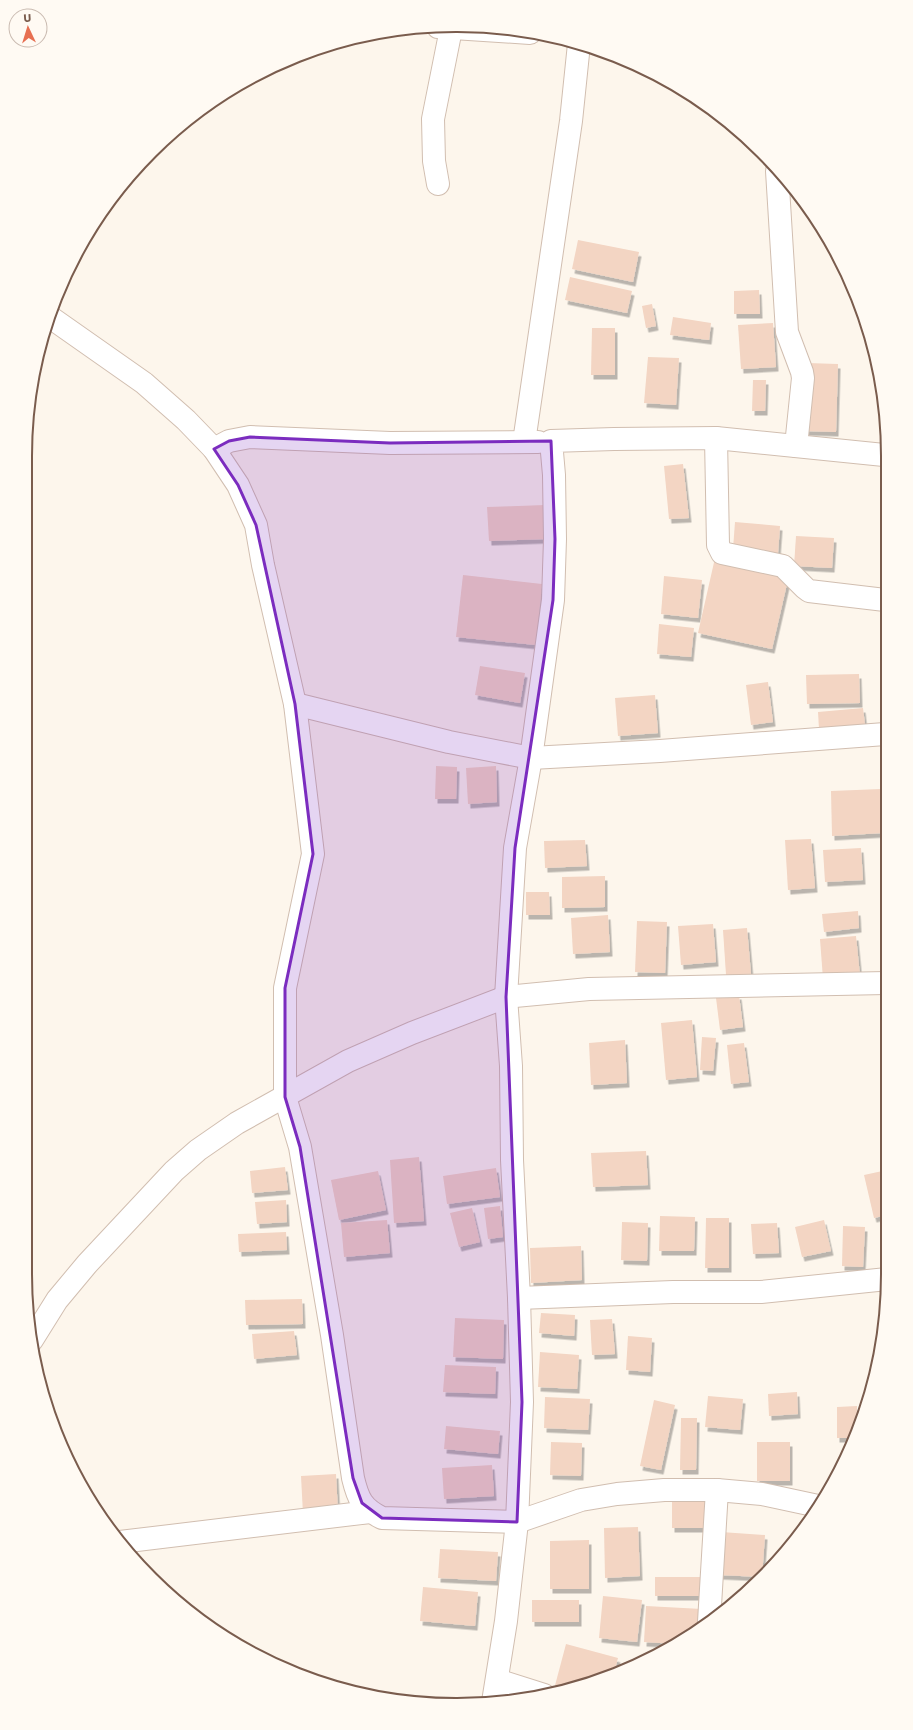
<svg xmlns="http://www.w3.org/2000/svg" width="913" height="1730" font-family="Poppins,sans-serif">
<defs>
<filter id="shadow"><feDropShadow dx="2.5" dy="4.5" stdDeviation="0" flood-color="#0004"/></filter>
</defs>
<rect width="100%" height="100%" fill="#fdf6ec"/>
<g fill="#f3d5c3" filter="url(#shadow)">
<polygon points="578,240 639,252 633,282 572,269"/>
<polygon points="570,277 632,291 627,313 565,300"/>
<polygon points="759,290 760,314 734,314 734,291"/>
<polygon points="652,304 656,326 646,328 642,306"/>
<polygon points="673,317 711,323 709,340 670,335"/>
<polygon points="773,323 776,367 741,369 738,325"/>
<polygon points="592,328 615,328 615,375 591,375"/>
<polygon points="648,357 679,358 676,405 644,403"/>
<polygon points="807,363 838,364 836,432 805,431"/>
<polygon points="753,380 766,380 765,411 752,411"/>
<polygon points="683,464 689,518 669,519 664,466"/>
<polygon points="545,505 546,539 489,541 487,507"/>
<polygon points="735,522 780,526 778,553 733,549"/>
<polygon points="796,536 834,538 832,568 794,566"/>
<polygon points="715,558 789,575 772,649 698,633"/>
<polygon points="463,575 542,584 536,645 456,637"/>
<polygon points="664,576 702,580 698,618 661,614"/>
<polygon points="659,624 694,628 691,657 657,654"/>
<polygon points="480,666 525,673 520,703 475,695"/>
<polygon points="859,674 860,703 807,704 806,675"/>
<polygon points="768,682 773,722 751,725 746,685"/>
<polygon points="655,695 658,733 618,736 615,698"/>
<polygon points="863,708 865,725 819,729 818,712"/>
<polygon points="436,766 457,767 456,799 435,799"/>
<polygon points="496,766 497,802 468,804 466,768"/>
<polygon points="881,789 883,833 832,836 831,791"/>
<polygon points="811,839 815,888 788,890 785,840"/>
<polygon points="585,840 587,866 545,868 544,841"/>
<polygon points="861,848 863,880 825,882 823,850"/>
<polygon points="605,876 605,907 562,908 562,877"/>
<polygon points="526,892 549,892 550,915 526,915"/>
<polygon points="858,911 859,928 824,932 822,914"/>
<polygon points="608,915 610,952 573,954 571,918"/>
<polygon points="637,921 667,922 665,973 635,972"/>
<polygon points="713,924 716,962 681,965 678,926"/>
<polygon points="747,928 751,974 726,975 723,930"/>
<polygon points="856,936 860,976 823,979 820,939"/>
<polygon points="739,995 743,1027 720,1030 716,998"/>
<polygon points="692,1020 697,1077 666,1080 661,1023"/>
<polygon points="702,1037 716,1038 713,1071 700,1070"/>
<polygon points="625,1040 627,1083 591,1085 589,1043"/>
<polygon points="744,1043 749,1082 731,1084 727,1045"/>
<polygon points="646,1151 648,1185 593,1187 591,1153"/>
<polygon points="419,1157 424,1221 394,1223 390,1160"/>
<polygon points="285,1167 288,1190 252,1193 250,1171"/>
<polygon points="496,1168 500,1197 447,1204 443,1176"/>
<polygon points="887,1170 887,1215 874,1218 864,1175"/>
<polygon points="378,1171 386,1210 339,1220 331,1180"/>
<polygon points="286,1200 287,1222 257,1224 255,1202"/>
<polygon points="500,1206 503,1237 488,1239 484,1208"/>
<polygon points="472,1208 480,1242 459,1247 450,1213"/>
<polygon points="660,1216 695,1217 694,1251 659,1251"/>
<polygon points="706,1218 729,1218 729,1268 705,1268"/>
<polygon points="387,1220 390,1253 344,1257 341,1223"/>
<polygon points="824,1220 831,1251 802,1257 795,1227"/>
<polygon points="622,1222 648,1223 647,1261 621,1260"/>
<polygon points="777,1223 779,1253 753,1254 751,1224"/>
<polygon points="843,1226 865,1227 863,1267 842,1266"/>
<polygon points="286,1232 287,1250 239,1252 238,1234"/>
<polygon points="581,1246 582,1280 531,1283 530,1248"/>
<polygon points="302,1299 303,1324 246,1325 245,1300"/>
<polygon points="541,1313 575,1315 574,1336 539,1333"/>
<polygon points="455,1318 504,1320 503,1359 453,1357"/>
<polygon points="612,1319 615,1354 592,1355 590,1320"/>
<polygon points="294,1331 297,1355 254,1359 252,1334"/>
<polygon points="628,1336 652,1338 650,1372 626,1370"/>
<polygon points="540,1352 579,1355 577,1389 538,1387"/>
<polygon points="445,1365 496,1367 495,1394 443,1392"/>
<polygon points="797,1392 798,1414 769,1416 768,1394"/>
<polygon points="708,1396 743,1399 740,1430 705,1427"/>
<polygon points="545,1397 590,1399 588,1430 544,1428"/>
<polygon points="654,1400 675,1405 661,1470 640,1466"/>
<polygon points="857,1406 857,1427 853,1438 837,1438 837,1407"/>
<polygon points="681,1418 697,1418 696,1470 680,1470"/>
<polygon points="446,1426 500,1431 498,1454 444,1449"/>
<polygon points="551,1442 582,1443 581,1476 550,1475"/>
<rect x="757" y="1442" width="33" height="39"/>
<polygon points="492,1465 494,1496 444,1499 442,1468"/>
<polygon points="336,1474 338,1513 303,1514 301,1476"/>
<polygon points="713,1500 713,1528 672,1528 672,1501"/>
<polygon points="638,1527 640,1576 605,1578 604,1528"/>
<polygon points="721,1532 765,1535 762,1577 719,1575"/>
<polygon points="589,1540 589,1589 550,1589 550,1541"/>
<polygon points="440,1549 498,1552 496,1581 438,1578"/>
<rect x="655" y="1577" width="49" height="19"/>
<polygon points="423,1587 478,1592 475,1626 420,1621"/>
<polygon points="603,1596 642,1600 637,1642 599,1638"/>
<rect x="532" y="1600" width="47" height="22"/>
<polygon points="646,1606 702,1609 701,1628 676,1644 644,1642"/>
<polygon points="566,1644 618,1658 614,1673 568,1690 553,1693"/>
</g>
<g fill="none" stroke-linecap="round" stroke-linejoin="round">
<defs>
<g id="minor">
<polyline points="438,27 530,33"/>
<polyline points="777,171 787,332 802,372 803,378 796,446"/>
<polyline points="438,184 434,161 433,119 451,29"/>
<path d="M50 317 144 383 186 420 214 449 238 485 256 525 263 565 295 704 313 854 285 988V1097L300 1147 332 1335 353 1478C358 1499 362 1508 382 1518L517 1522 581 1500 617 1494 664 1490H717L762 1494 818 1506"/>
<polyline points="716,438 718,545 722,553 783,566 805,588 809,591 885,600"/>
<polyline points="524,442 571,121 579,44"/>
<polyline points="214,449 229,441 250,437 390,443 538,442"/>
<polyline points="295,704 449,742 531,758 660,751 885,734"/>
<polyline points="519,1298 673,1292 761,1292 887,1279"/>
<polyline points="32,1340 57,1300 87,1264 174,1171 198,1150 237,1123 348,1061 412,1033 506,997 589,989 886,983"/>
<polyline points="120,1542 370,1512"/>
<polyline points="709,1622 717,1490"/>
<polyline points="497,1680 544,1695"/>
<polyline points="493,1702 506,1621 517,1522 522,1402 519,1298 512,1160 511,1066 506,997 515,848 531,758 553,600 555,539 554,475 551,441 614,439 716,438 884,455"/>
</g>
</defs>
<use href="#minor" stroke="#d1beb0" stroke-width="24"/>
<use href="#minor" stroke="#fff" stroke-width="22"/>
</g>
<path fill="#7b2cbf" fill-opacity="0.2" stroke="#7b2cbf" stroke-width="3" stroke-linejoin="round" d="M250 437 390 443 551 441 555 539 553 600 515 848 506 997 522 1402 517 1522 382 1518 362 1503 353 1478 300 1147 285 1097V988L313 854 295 704 256 525 238 485 214 449 229 441Z"/>
<path d="M0 0H913V1730H0ZM456 32H457A424 424 0 0 1 881 456V1274A424 424 0 0 1 457 1698H456A424 424 0 0 1 32 1274V456A424 424 0 0 1 456 32Z" fill="#fffaf3" fill-rule="evenodd"/>
<path fill="none" stroke="#7a5c4d" stroke-width="2" d="M456 32H457A424 424 0 0 1 881 456V1274A424 424 0 0 1 457 1698H456A424 424 0 0 1 32 1274V456A424 424 0 0 1 456 32Z"/>
<g transform="translate(28 28) rotate(356)"><circle r="19" fill="#fffaf3" stroke="#cabbb1"/>
<path d="M0-3L7 15L0 10L-7 15Z" fill="#e76f51"/>
<text y="-6" font-size="11" font-weight="bold" text-anchor="middle" fill="#7a5c4d">U</text>
</g>
</svg>
